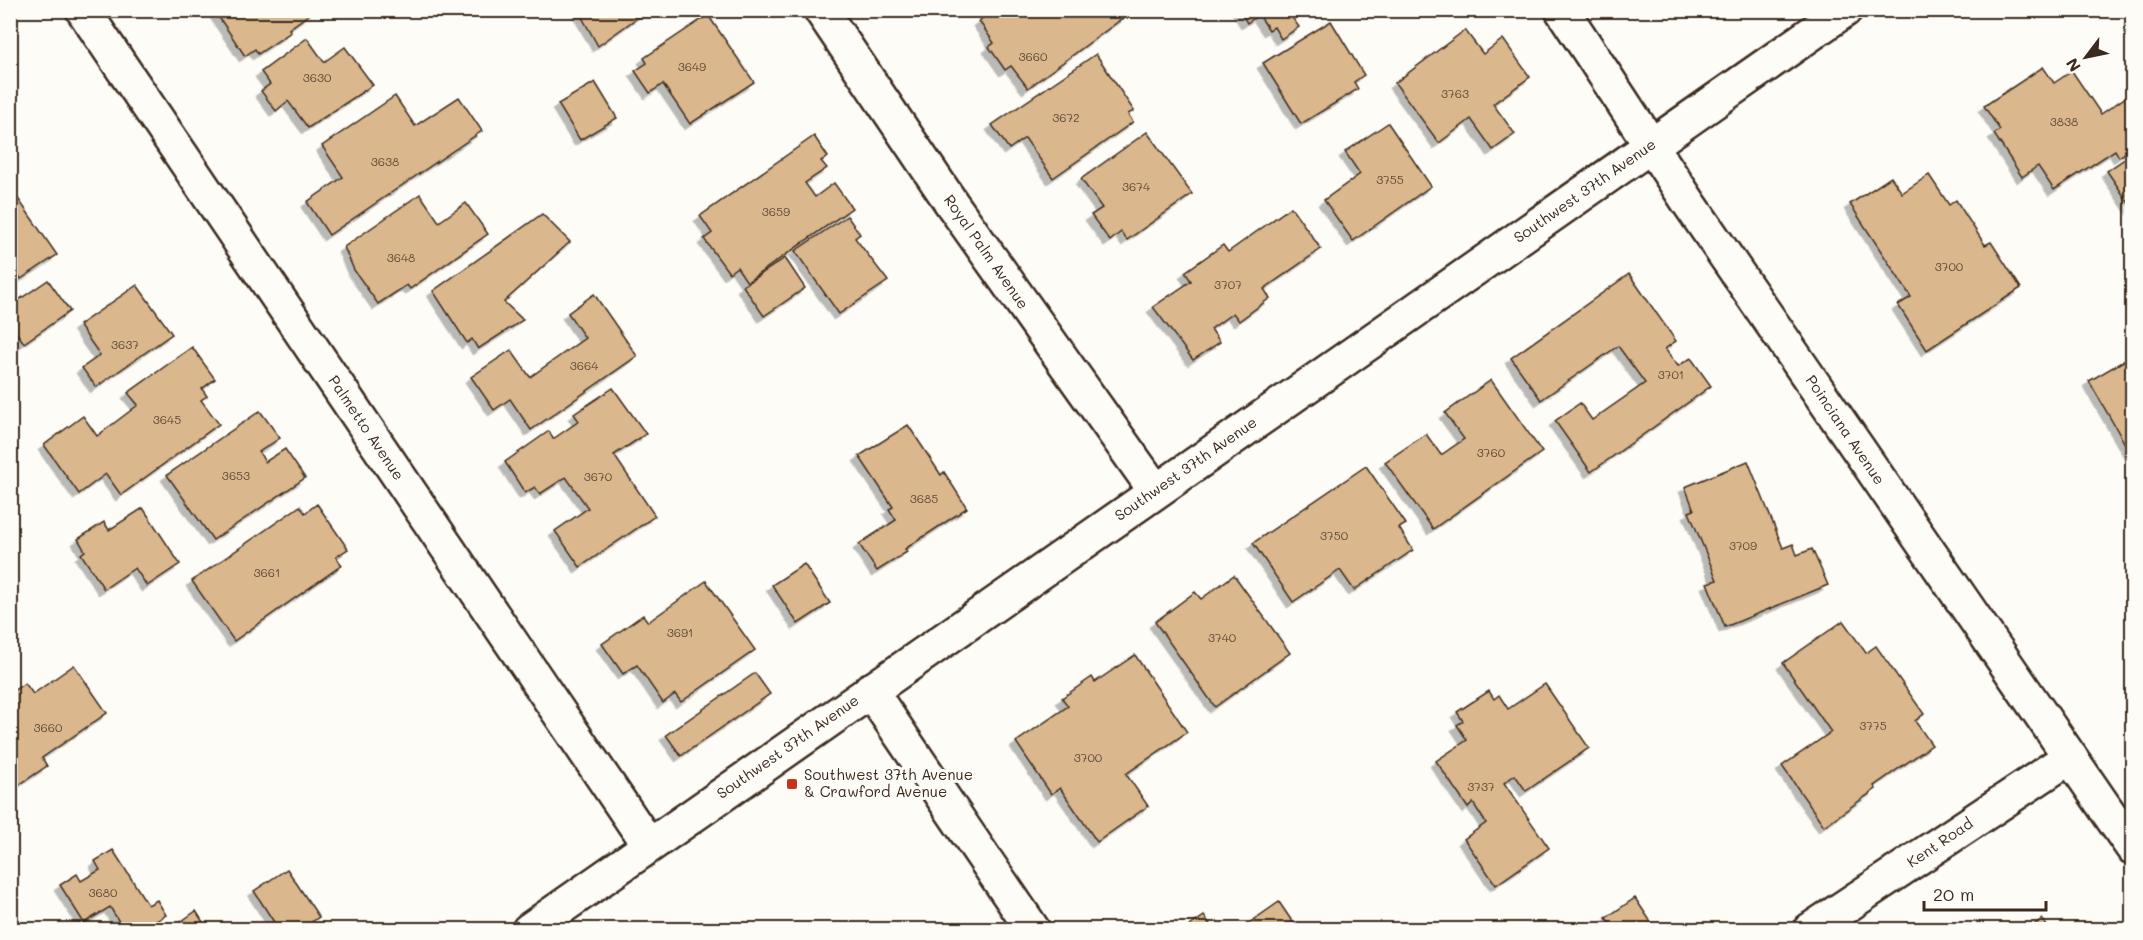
<svg xmlns="http://www.w3.org/2000/svg" width="2143" height="940" font-family="Mali,sans-serif">
<defs>
<filter id="shadow"><feDropShadow dx="-5.5" dy="5.5" stdDeviation="0" flood-color="#0004"/></filter>
</defs>
<rect width="100%" height="100%" fill="#fdfcf7"/>
<filter id="ink" filterUnits="userSpaceOnUse"><feTurbulence type="fractalNoise" baseFrequency=".0167" numOctaves="2"/><feDisplacementMap in="SourceGraphic" scale="12" xChannelSelector="R" yChannelSelector="G"/><feConvolveMatrix kernelMatrix="1 2 1 2 8 2 1 2 1" color-interpolation-filters="sRGB"/></filter>
<g filter="url(#ink)">
<g fill="#dab78c" stroke="#3b2a1e" stroke-width="1.5" filter="url(#shadow)">
<polygon points="214,10 315,10 289,29 291,32 258,54 255,49 245,56"/>
<polygon points="578,10 648,10 598,46"/>
<polygon points="994,10 1056,10 1059,15 1064,10 1134,10 1028,88 1011,66 1005,70 989,47 994,43 979,21"/>
<polygon points="1239,10 1299,10 1291,16 1299,27 1281,39 1274,27 1269,30 1259,15 1247,23"/>
<polygon points="708,15 754,82 690,124 663,84 650,93 635,71 647,63 644,58"/>
<polygon points="1331,21 1364,75 1354,82 1358,89 1301,124 1263,63"/>
<polygon points="1465,30 1483,54 1503,39 1530,77 1493,104 1515,134 1493,150 1471,119 1439,143 1395,83"/>
<polygon points="307,38 324,62 345,47 373,85 308,128 288,101 276,111 261,91 270,84 261,72"/>
<polygon points="1096,54 1134,111 1128,114 1133,122 1053,178 1025,138 1009,149 992,125"/>
<polygon points="2043,67 2054,83 2072,71 2101,114 2132,93 2132,148 2119,157 2115,150 2054,190 2038,166 2022,177 1994,134 2000,130 1984,106"/>
<polygon points="595,82 617,118 580,140 558,104"/>
<polygon points="395,96 415,126 459,97 482,131 329,235 307,202 343,177 322,146"/>
<polygon points="1388,123 1431,186 1353,241 1324,200 1360,174 1345,152"/>
<polygon points="1147,132 1192,194 1127,240 1121,232 1110,241 1091,215 1102,208 1081,179"/>
<polygon points="814,136 828,157 821,161 827,168 805,183 815,197 834,183 852,208 747,282 737,267 729,273 704,239 712,233 700,216"/>
<polygon points="2132,154 2132,208 2107,171"/>
<polygon points="1929,175 1949,205 1956,200 1985,245 1991,242 2021,288 1927,350 1898,305 1911,297 1850,204 1891,177 1902,193"/>
<polygon points="10,187 57,255 21,279 10,264"/>
<polygon points="420,194 439,222 466,203 488,234 410,289 407,285 378,304 354,270 344,247"/>
<polygon points="1291,207 1321,249 1264,289 1270,298 1239,321 1233,313 1211,329 1220,342 1193,360 1153,307 1191,281 1185,272 1223,245 1228,252"/>
<polygon points="542,214 570,242 504,302 523,320 478,349 472,339 467,343 433,291"/>
<polygon points="847,216 860,234 855,238 888,281 839,314 795,251"/>
<polygon points="785,258 805,288 764,316 743,286"/>
<polygon points="1629,274 1676,341 1665,349 1678,366 1691,358 1711,386 1591,472 1555,421 1580,403 1592,420 1645,383 1618,346 1541,400 1511,358"/>
<polygon points="48,280 70,311 24,343 13,328 10,330 10,306"/>
<polygon points="137,285 172,334 96,387 82,368 100,355 79,325"/>
<polygon points="594,294 637,356 531,430 510,399 494,410 471,377 511,350 530,377 585,338 568,313"/>
<polygon points="192,347 215,379 202,389 207,396 201,400 219,424 121,495 106,474 79,494 44,445 83,416 97,436 138,405 128,393"/>
<polygon points="2132,356 2132,456 2089,381"/>
<polygon points="1491,380 1542,452 1433,529 1385,462 1426,434 1441,455 1464,439 1445,413"/>
<polygon points="613,388 646,434 614,455 655,516 580,567 555,531 588,508 566,477 540,494 535,487 525,493 505,462 549,431 553,439 579,421 574,414"/>
<polygon points="260,411 280,438 259,452 265,462 285,449 305,478 213,540 167,475"/>
<polygon points="908,425 941,475 944,472 967,508 905,549 907,552 877,571 859,544 896,520 889,509 893,507 859,456"/>
<polygon points="1748,461 1783,548 1793,544 1797,555 1812,549 1828,585 1725,627 1707,583 1717,580 1689,512 1694,510 1685,487"/>
<polygon points="1366,466 1406,524 1399,528 1413,550 1354,590 1340,570 1293,602 1253,543"/>
<polygon points="317,504 348,549 336,557 342,565 234,641 192,581 300,506 305,513"/>
<polygon points="143,508 180,564 147,586 135,568 104,589 81,554 85,551 78,539 104,522 109,530"/>
<polygon points="804,564 830,603 798,624 772,585"/>
<polygon points="1234,575 1290,653 1215,707 1155,622 1195,592 1201,599"/>
<polygon points="706,581 755,650 681,702 675,694 663,703 637,665 623,674 602,644 643,615 648,622"/>
<polygon points="1843,621 1866,653 1876,646 1924,714 1915,721 1932,745 1874,786 1876,789 1824,826 1782,766 1831,732 1783,663"/>
<polygon points="1135,655 1187,732 1126,774 1148,806 1097,842 1060,788 1051,794 1016,742 1068,706 1062,698 1092,677 1095,682"/>
<polygon points="74,665 107,713 42,758 47,766 10,791 10,729 13,728 10,724 10,693 25,683 33,694"/>
<polygon points="755,673 770,694 681,756 666,735"/>
<polygon points="1545,684 1589,748 1526,791 1515,775 1504,783 1549,848 1496,885 1464,839 1486,823 1473,803 1468,808 1436,761 1467,740 1457,725 1463,721 1457,712 1489,691 1494,699 1499,695 1508,709"/>
<polygon points="113,850 148,905 157,900 166,915 143,930 124,930 110,907 84,923 60,885 77,874 81,881 100,870 95,861"/>
<polygon points="287,869 319,917 300,930 279,930 254,891"/>
<polygon points="1635,898 1655,928 1607,930 1612,926 1606,918"/>
<polygon points="1279,902 1298,930 1239,930"/>
<polygon points="196,911 208,930 169,930"/>
<polygon points="1204,916 1214,930 1184,930"/>
<polygon points="2042,919 2050,930 2027,930"/>
</g>
<g fill="none" stroke-linecap="round" stroke-linejoin="round">
<defs>
<g id="minor">
<polyline points="83,10 648,844"/>
<polyline points="821,10 952,204 1155,490"/>
<polyline points="1562,10 1689,203 2132,847"/>
<polyline points="870,690 1033,930"/>
<polyline points="1810,930 2070,757"/>
</g>
<polyline id="secondary" points="529,930 1845,10"/>
</defs>
<use href="#minor" stroke="#3b2a1e" stroke-width="38"/>
<use href="#secondary" stroke="#3b2a1e" stroke-width="38"/>
<use href="#minor" stroke="#fdfcf7" stroke-width="33"/>
<use href="#secondary" stroke="#fdfcf7" stroke-width="33"/>
</g>
</g>
<rect fill="#c8321e" stroke="#fdfcf7" stroke-width="2" x="786" y="778" width="12" height="12" rx="3"/>
<g text-anchor="middle" stroke-width="6" stroke-linejoin="round" paint-order="stroke">
<g font-size="12" fill="#634d3a">
<text x="1033" y="61">3660</text>
<text x="692" y="71">3649</text>
<text x="317" y="82">3630</text>
<text x="1455" y="98">3763</text>
<text x="1066" y="122">3672</text>
<text x="2064" y="126">3838</text>
<text x="385" y="166">3638</text>
<text x="1390" y="184">3755</text>
<text x="1136" y="191">3674</text>
<text x="776" y="216">3659</text>
<text x="401" y="262">3648</text>
<text x="1949" y="271">3700</text>
<text x="1228" y="289">3707</text>
<text x="125" y="349">3637</text>
<text x="584" y="370">3664</text>
<text x="1671" y="379">3701</text>
<text x="167" y="424">3645</text>
<text x="1491" y="457">3760</text>
<text x="236" y="480">3653</text>
<text x="598" y="481">3670</text>
<text x="924" y="503">3685</text>
<text x="1334" y="540">3750</text>
<text x="1743" y="550">3709</text>
<text x="267" y="577">3661</text>
<text x="680" y="637">3691</text>
<text x="1222" y="642">3740</text>
<text x="1873" y="730">3775</text>
<text x="48" y="732">3660</text>
<text x="1088" y="762">3700</text>
<text x="1481" y="791">3737</text>
<text x="103" y="897">3680</text>
</g>
<g font-size="15" fill="#3b2a1e" stroke="#fdfcf7">
<text transform="translate(1585 191) rotate(-35)" y="5">Southwest 37th Avenue</text>
<text transform="translate(986 252) rotate(55)" y="5">Royal Palm Avenue</text>
<text transform="translate(366 428) rotate(56)" y="5">Palmetto Avenue</text>
<text transform="translate(1845 430) rotate(56)" y="5">Poinciana Avenue</text>
<text transform="translate(1186 469) rotate(-35)" y="5">Southwest 37th Avenue</text>
<text transform="translate(788 747) rotate(-35)" y="5">Southwest 37th Avenue</text>
<text transform="translate(1940 843) rotate(-34)" y="5">Kent Road</text>
</g>
<g font-size="15" fill="#3b2a1e" stroke="#fdfcf7" text-anchor="start">
<text x="804" y="780">Southwest 37th Avenue<tspan x="804" dy="17">&amp; Crawford Avenue</tspan></text>
</g>
</g>
<rect width="2143" height="940" fill="none" stroke="#fdfcf7" stroke-width="36"/>
<rect x="18" y="18" width="2107" height="904" fill="none" stroke="#3b2a1e" stroke-width="2" filter="url(#ink)"/>
<g transform="translate(2086 57) rotate(238)" stroke="#fdfcf7" stroke-width="4.5" paint-order="stroke">
<path d="M0-4.5L10 22L0 15L-10 22Z" fill="#3b2a1e"/>
<text y="-9" font-size="16" font-weight="bold" text-anchor="middle" fill="#3b2a1e">N</text>
</g>
<path d="M1924 901v9h122v-9" fill="none" stroke="#3b2a1e" stroke-width="3"/>
<text x="1933" y="901" font-size="18" fill="#3b2a1e" stroke="#fdfcf7" stroke-width="4.5" paint-order="stroke">20 m</text>
</svg>
